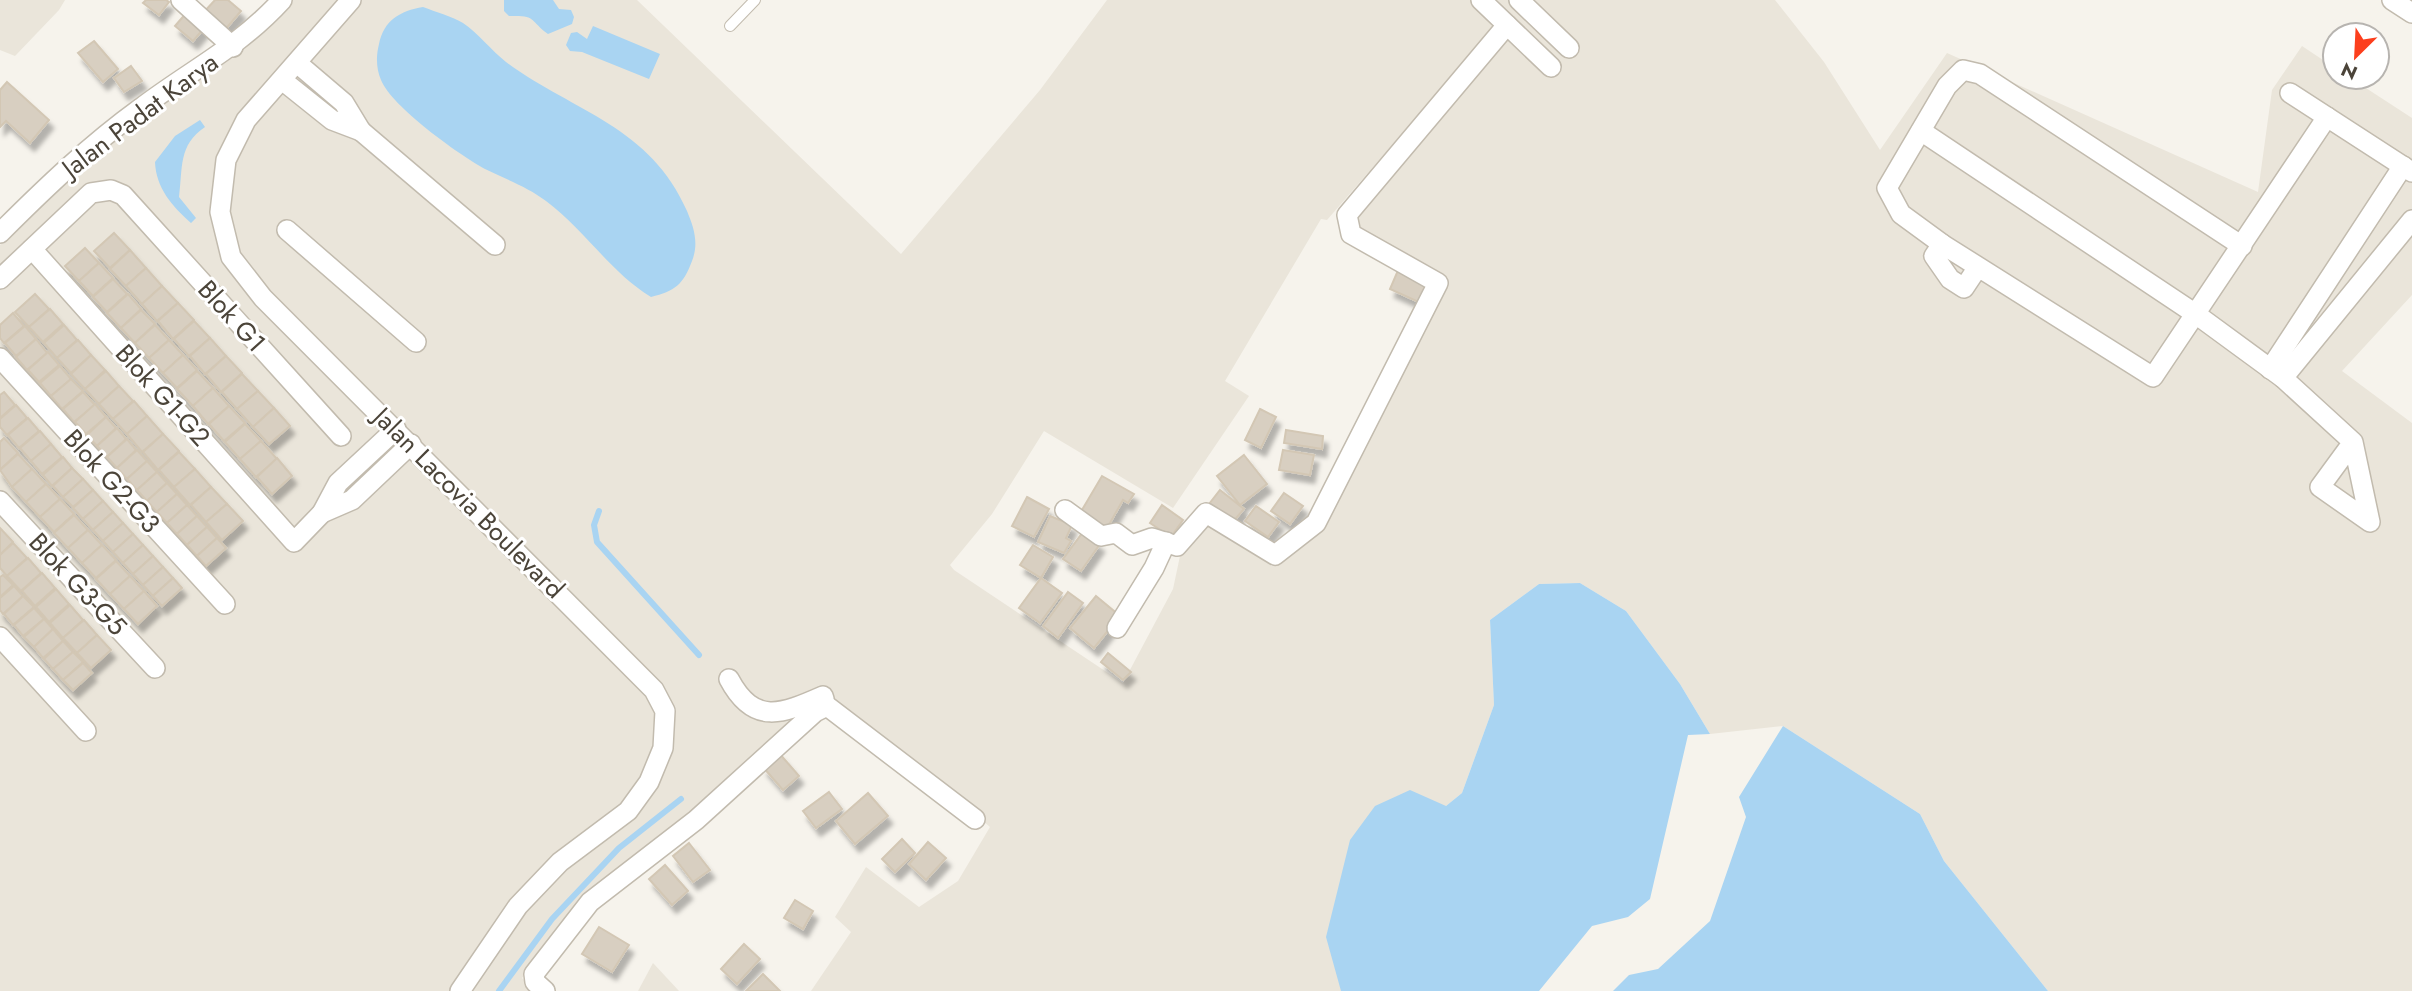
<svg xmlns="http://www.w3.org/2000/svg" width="2412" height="991" font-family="Jost,sans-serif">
<defs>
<filter id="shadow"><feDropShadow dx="4.5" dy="8" stdDeviation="2" flood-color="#0004"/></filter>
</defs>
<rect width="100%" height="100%" fill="#f6f3ec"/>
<g fill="#eae5da" fill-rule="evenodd">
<polygon points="0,0 65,0 59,10 15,56 0,50"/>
<path d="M291 0H637L901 254 1040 90 1107 0H1775L1824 62 1880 150 1947 53 2258 192 2272 90 2302 46 2335 68V77H2349L2412 118V295L2342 371 2412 423V991H2048L1944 861 1920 814 1783 726 1710 734 1680 684 1626 611 1580 583 1539 584 1490 620 1494 705 1462 793 1446 806 1341 991H811L851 932 835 917 866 867 919 907 958 881 990 827 937 781 825 699 587 902 522 978 534 991H0V245L100 150 261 30ZM1492 30 1355 213 1357 231 1445 281 1320 529 1272 566 1207 520 1180 556 1173 589 1123 683 954 570 950 565 992 514 1044 431 1173 508 1249 396 1225 381 1321 219 1327 220Z"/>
<polygon points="653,963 679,991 638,991"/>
</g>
<g fill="#a9d4f2">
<path d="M504 0H553L559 9 571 10 574 17 572 24 548 34C529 20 537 15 509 16L504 11Z"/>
<path d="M423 7C436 12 451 16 463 23 479 34 491 50 506 62 574 112 650 126 687 211 694 228 699 243 692 261 683 285 675 291 651 297 610 272 585 230 546 201 528 187 505 179 485 169 458 154 392 107 381 80 376 68 376 56 379 44 384 20 400 11 423 7Z"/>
<polygon points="593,26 660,54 649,79 582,52 570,51 566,45 571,33 577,32 587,39"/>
<path d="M200 120 205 127C178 145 183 168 179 197L196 218 191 223C172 206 156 188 155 162L175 136Z"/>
<polygon points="1580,583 1626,611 1680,684 1710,734 1688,735 1650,899 1628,917 1592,926 1539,991 1341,991 1326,937 1350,840 1375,806 1410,790 1446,806 1462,793 1494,705 1490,620 1539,584"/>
<polygon points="1783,726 1920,814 1944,861 2048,991 1613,991 1629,975 1658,969 1710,921 1746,817 1739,797"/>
</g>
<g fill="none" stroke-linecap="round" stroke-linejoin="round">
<g stroke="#a9d4f2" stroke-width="6">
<polyline points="599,511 594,525 597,542 699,655"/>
<polyline points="499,991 552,919 619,848 681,799"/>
</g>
</g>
<g fill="#d8cfc1" stroke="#d3c7b4" stroke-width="2" filter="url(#shadow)">
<polygon points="146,0 166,0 169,2 159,15 143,3"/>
<polygon points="215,0 228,0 241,11 224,31 203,13"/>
<polygon points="188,11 206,26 193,41 175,26"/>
<polygon points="94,41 118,69 103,82 78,53"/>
<polygon points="131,66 142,81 124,92 114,78"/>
<polygon points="7,82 49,120 30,143 6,121 0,127 0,90"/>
<polygon points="114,233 130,250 110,268 94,251"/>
<polygon points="85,248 99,263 79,281 65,266"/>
<polygon points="130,250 146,268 126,286 110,269"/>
<polygon points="99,263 113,278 93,296 79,281"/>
<polygon points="146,268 162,286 142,304 126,286"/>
<polygon points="1399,268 1432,282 1423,304 1390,289"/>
<polygon points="113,279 127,294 107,312 93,297"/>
<polygon points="162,286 178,303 157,321 142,304"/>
<polygon points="35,294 49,309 29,327 15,312"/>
<polygon points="128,294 141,309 121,328 107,313"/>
<polygon points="178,303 194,320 173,339 158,321"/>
<polygon points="50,309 63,324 43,342 29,327"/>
<polygon points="141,310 155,324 135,343 121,328"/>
<polygon points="13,313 24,326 4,343 0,338 0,325"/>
<polygon points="194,321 210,338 189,356 174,339"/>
<polygon points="64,325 77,340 57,358 44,343"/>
<polygon points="155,325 169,340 149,358 135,343"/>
<polygon points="25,326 36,339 16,356 5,343"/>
<polygon points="210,338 226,356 205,374 190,356"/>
<polygon points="36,339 47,353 27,370 16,357"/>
<polygon points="78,340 91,355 71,373 57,358"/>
<polygon points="169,340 183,355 163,373 149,358"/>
<polygon points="48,352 59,365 39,382 28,370"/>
<polygon points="91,355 105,370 85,389 71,374"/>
<polygon points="183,355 197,370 177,388 163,373"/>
<polygon points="226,356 242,373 221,392 206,374"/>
<polygon points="60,366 71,379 51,396 40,383"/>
<polygon points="106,371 119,386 99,404 85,389"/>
<polygon points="197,371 213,388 193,406 177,389"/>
<polygon points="242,374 258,391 237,409 222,392"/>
<polygon points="71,379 83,391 62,409 51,396"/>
<polygon points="119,386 133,401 113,419 99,404"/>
<polygon points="213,388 229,406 208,424 193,406"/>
<polygon points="258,391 274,408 253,427 237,409"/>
<polygon points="4,392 15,405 0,418 0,395"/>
<polygon points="83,392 95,405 74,422 63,409"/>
<polygon points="134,401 147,416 127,434 113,419"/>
<polygon points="95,404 106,417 86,434 75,422"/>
<polygon points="16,405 27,418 7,435 0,427 0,419"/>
<polygon points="229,406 245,423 224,441 209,424"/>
<polygon points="274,408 290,426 269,444 253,427"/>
<polygon points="1260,409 1276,417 1261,448 1245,440"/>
<polygon points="147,416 163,434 142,452 127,434"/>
<polygon points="106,417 116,428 97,446 87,435"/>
<polygon points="28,418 39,431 19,448 8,435"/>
<polygon points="245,424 261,441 240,459 225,442"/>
<polygon points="117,428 126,439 107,457 97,446"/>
<polygon points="1286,430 1323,436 1322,449 1284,443"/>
<polygon points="40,431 51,444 31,461 20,448"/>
<polygon points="163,434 179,451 158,470 143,452"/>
<polygon points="4,438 18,453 0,470 0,442"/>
<polygon points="127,439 136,450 117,468 107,457"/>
<polygon points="261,441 277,459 256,477 240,459"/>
<polygon points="51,444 62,457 42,474 31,461"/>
<polygon points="137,450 147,461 127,479 117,468"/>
<polygon points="1283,450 1314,455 1310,475 1279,470"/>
<polygon points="179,452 195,469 174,487 159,470"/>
<polygon points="18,454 32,469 12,487 0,470"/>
<polygon points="1244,455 1267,484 1240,505 1217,476"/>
<polygon points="63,457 72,468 52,486 43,475"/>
<polygon points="277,458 292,476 272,494 257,477"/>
<polygon points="147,461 157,472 137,490 127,479"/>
<polygon points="72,468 83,479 63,497 53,486"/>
<polygon points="32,469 46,484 26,502 12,487"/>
<polygon points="195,469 211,487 190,505 174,487"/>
<polygon points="157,472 167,483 147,501 137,490"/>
<polygon points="1102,476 1134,494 1128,503 1123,500 1106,530 1079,515"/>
<polygon points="83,479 93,490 73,507 63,497"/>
<polygon points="167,483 177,494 157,512 147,501"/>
<polygon points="46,484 60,499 40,517 26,502"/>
<polygon points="211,487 227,504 206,522 191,505"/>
<polygon points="93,490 103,501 83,519 73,508"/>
<polygon points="1220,490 1244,509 1232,523 1209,504"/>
<polygon points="1284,493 1303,506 1290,524 1271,511"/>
<polygon points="177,494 187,505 167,523 157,512"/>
<polygon points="1027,497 1049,509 1034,537 1012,526"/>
<polygon points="60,499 74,514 54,532 40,517"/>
<polygon points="103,501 113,512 93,530 83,519"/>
<polygon points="227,504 243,521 222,540 206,522"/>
<polygon points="187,505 197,516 177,534 167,523"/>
<polygon points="1162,505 1183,520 1171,537 1150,523"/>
<polygon points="1256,506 1279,522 1268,537 1245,521"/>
<polygon points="113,512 123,523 103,541 93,530"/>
<polygon points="74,515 88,530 68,548 54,533"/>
<polygon points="197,516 207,527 187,545 177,534"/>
<polygon points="1050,516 1072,525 1066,538 1071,541 1064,553 1038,542"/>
<polygon points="123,523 133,534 113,552 103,541"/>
<polygon points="207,527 217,538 197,556 187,545"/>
<polygon points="0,528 13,542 0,555"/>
<polygon points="88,530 102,545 82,563 68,548"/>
<polygon points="1083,532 1100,544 1081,571 1063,559"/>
<polygon points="133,534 143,545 123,563 113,552"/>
<polygon points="217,538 226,548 206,566 197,556"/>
<polygon points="13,543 27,558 7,576 0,568 0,555"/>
<polygon points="102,545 116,560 96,578 82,563"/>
<polygon points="143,545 153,556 133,574 123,563"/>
<polygon points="1033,545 1053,557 1041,578 1020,565"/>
<polygon points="153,556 163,567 143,585 133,574"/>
<polygon points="28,558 41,573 21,591 7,576"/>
<polygon points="116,561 130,576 110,594 96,579"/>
<polygon points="163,567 173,578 153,596 143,585"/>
<polygon points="42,573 55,588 35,606 22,591"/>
<polygon points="3,575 13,585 0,597 0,577"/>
<polygon points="130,576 144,591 124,609 110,594"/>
<polygon points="173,578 182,588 162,606 153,596"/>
<polygon points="1041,578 1062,593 1040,623 1019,608"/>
<polygon points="14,586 23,596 3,614 0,610 0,598"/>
<polygon points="56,589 69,604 49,622 36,607"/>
<polygon points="144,591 157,606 138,624 124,609"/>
<polygon points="1068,592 1083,603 1058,638 1043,626"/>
<polygon points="23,596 34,607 13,625 4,614"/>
<polygon points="1096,596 1120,616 1094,648 1070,628"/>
<polygon points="70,605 83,620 63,638 50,623"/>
<polygon points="34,608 44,619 23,636 14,625"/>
<polygon points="44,619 53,629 34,647 24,637"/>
<polygon points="84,620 97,635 77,653 63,638"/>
<polygon points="53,629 63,641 43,658 34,647"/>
<polygon points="97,635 111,650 91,668 77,653"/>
<polygon points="63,641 73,652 53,669 44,659"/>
<polygon points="73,652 83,662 63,680 53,669"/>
<polygon points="1108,653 1131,672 1123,680 1101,662"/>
<polygon points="83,663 92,673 73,690 63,680"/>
<polygon points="779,753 799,776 783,790 763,767"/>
<polygon points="829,792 842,809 816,828 803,811"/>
<polygon points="868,793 888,816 855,844 836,821"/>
<polygon points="902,839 915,853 895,872 882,859"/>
<polygon points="928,842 946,858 926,880 909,864"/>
<polygon points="689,843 710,870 693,882 673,856"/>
<polygon points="665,865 688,891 672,905 649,879"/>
<polygon points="795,900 813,911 803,929 784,918"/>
<polygon points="599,927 629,945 612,972 582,954"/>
<polygon points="744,944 760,959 737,984 721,969"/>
<polygon points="763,974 780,991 746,991"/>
</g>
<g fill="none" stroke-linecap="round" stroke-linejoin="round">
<defs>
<polyline id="lane" points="730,26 755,0"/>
<g id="street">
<polyline points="181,0 233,47"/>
<polyline points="351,0 246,120 226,160 220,212 231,257 263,298 654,690 665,711 663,748 649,782 628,811 560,862 518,906 460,991"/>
<polyline points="1481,0 1551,67"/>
<polyline points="1519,0 1569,48"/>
<polyline points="2392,0 2412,13"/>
<polyline points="282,80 332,120 361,131 344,103 297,63"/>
<polyline points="2290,93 2412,172"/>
<polyline points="361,131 495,245"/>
<polyline points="1921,131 2197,315 2283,378 2353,442 2370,522 2320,487 2353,442"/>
<polyline points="287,230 416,342"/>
<path d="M0 233C45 188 90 145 141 108 191 70 238 48 282 0"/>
<polyline points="1942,244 1901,214 1887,188 1947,86 1963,70 1980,74 2242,246"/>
<polyline points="32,249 294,542 322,513"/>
<polyline points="1978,267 1964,288 1950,279 1934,256 1942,244 2153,377 2327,117"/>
<polyline points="0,279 91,193 111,190 123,195 341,436"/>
<polyline points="0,358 225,604"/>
<polyline points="2270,369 2403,166"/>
<polyline points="2283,378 2412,220"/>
<polyline points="396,429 338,483 322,513 352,500 411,444"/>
<polyline points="0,501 155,668"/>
<polyline points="1065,510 1101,536 1116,533 1132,545 1152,538 1177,546 1206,513 1275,555 1316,523 1438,283 1351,234 1347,215 1507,25"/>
<polyline points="1117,628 1154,568 1166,542"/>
<polyline points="0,637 86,731"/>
<path d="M729 679C754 726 782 714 823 696L824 699"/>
<polyline points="545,991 535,982 534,974 590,902 696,820 815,712 827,706 975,819"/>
</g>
</defs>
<use href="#lane" stroke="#c2bbae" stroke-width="12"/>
<use href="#street" stroke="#c2bbae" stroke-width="22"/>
<use href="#lane" stroke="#fff" stroke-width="10"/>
<use href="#street" stroke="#fff" stroke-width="19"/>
</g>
<g text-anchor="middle" stroke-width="6" stroke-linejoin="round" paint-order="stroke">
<g font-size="26" fill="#4b4439" stroke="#fff">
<text transform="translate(140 115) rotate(-37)" y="9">Jalan Padat Karya</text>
<text transform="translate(232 316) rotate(48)" y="9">Blok G1</text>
<text transform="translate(163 395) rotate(48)" y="9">Blok G1-G2</text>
<text transform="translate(112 481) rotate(48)" y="9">Blok G2-G3</text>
<text transform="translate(469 503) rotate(45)" y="9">Jalan Lacovia Boulevard</text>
<text transform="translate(78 584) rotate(47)" y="9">Blok G3-G5</text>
</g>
</g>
<g transform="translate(2356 56) rotate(204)"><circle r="33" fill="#ffffff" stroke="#b7b4b0" stroke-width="2"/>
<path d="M0-5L12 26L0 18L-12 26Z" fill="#fc3f1d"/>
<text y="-10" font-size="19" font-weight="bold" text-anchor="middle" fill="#4b4439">N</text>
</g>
</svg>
